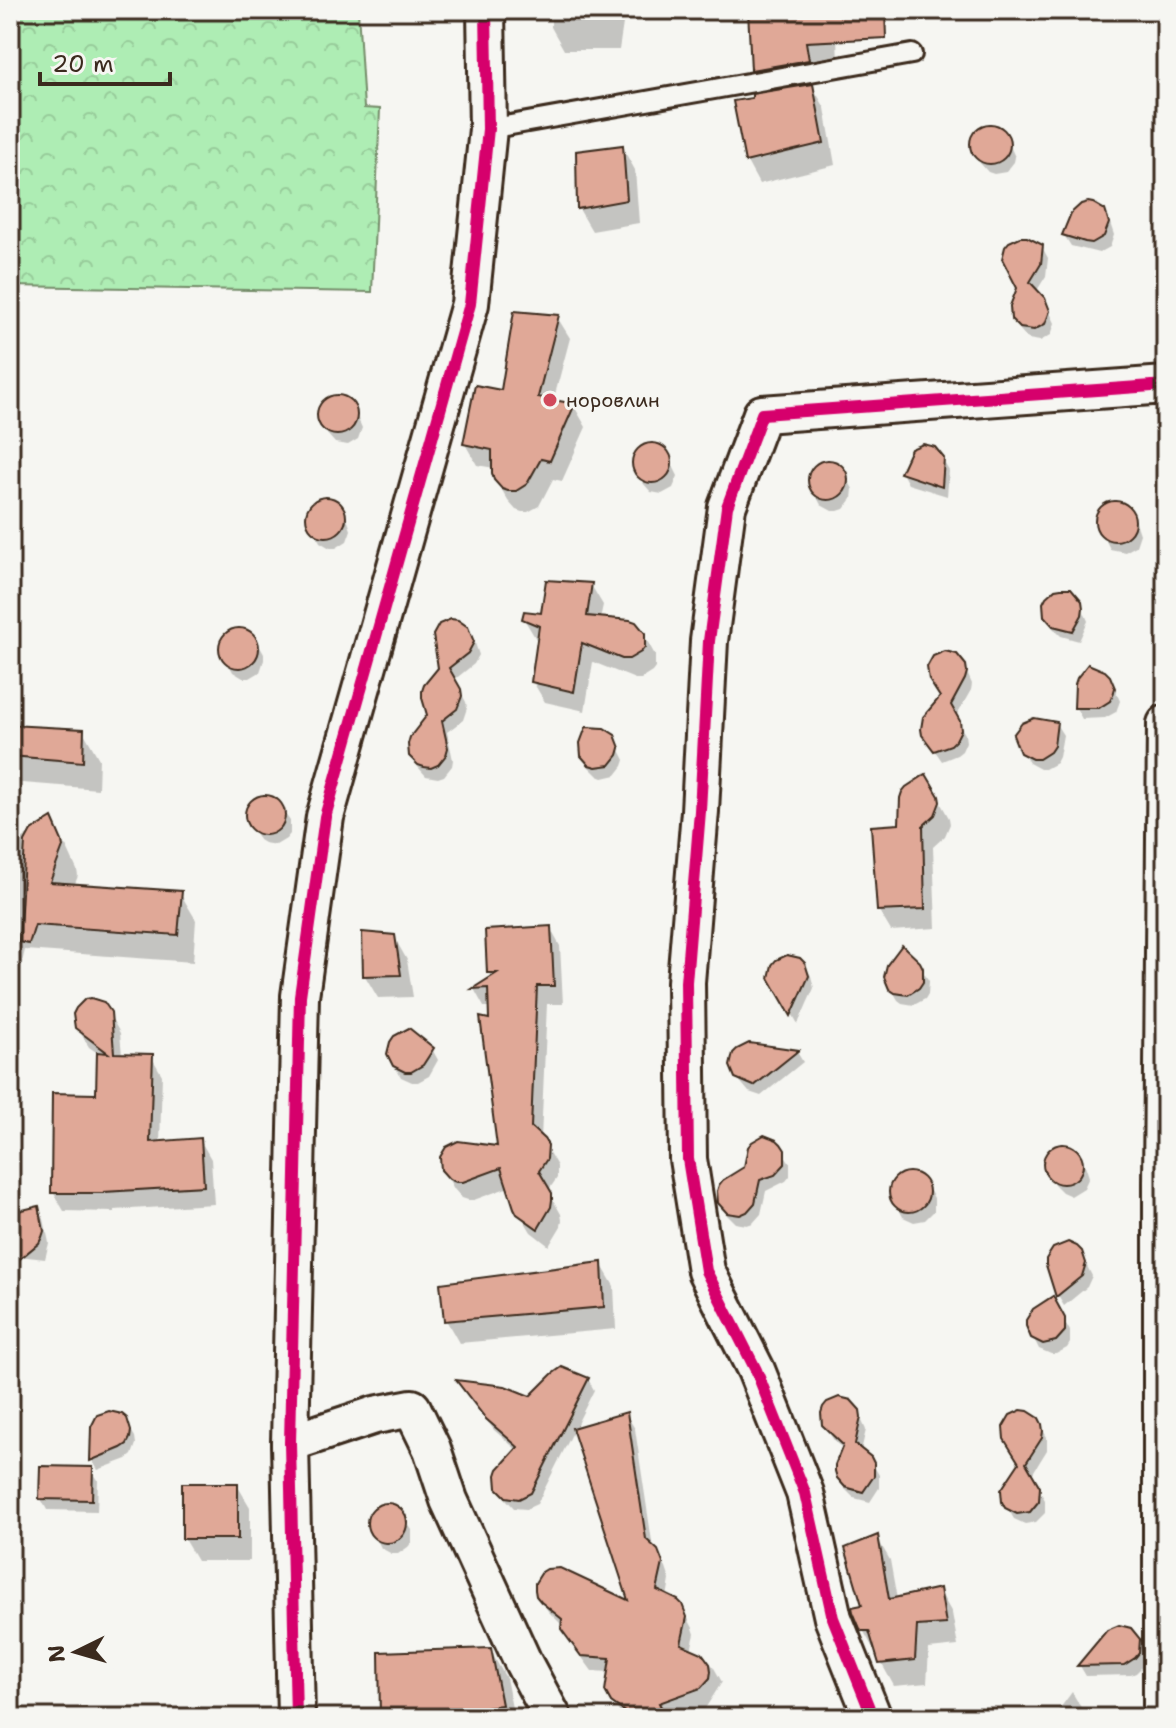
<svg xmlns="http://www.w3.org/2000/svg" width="1176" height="1728" font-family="'Shantell Sans',sans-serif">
<defs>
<pattern id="park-crowns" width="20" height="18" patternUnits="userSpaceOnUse" patternTransform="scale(2)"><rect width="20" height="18" fill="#aeedb4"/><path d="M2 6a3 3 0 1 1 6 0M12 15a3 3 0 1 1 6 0" fill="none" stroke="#97cb9a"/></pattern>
</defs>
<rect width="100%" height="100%" fill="#f6f6f2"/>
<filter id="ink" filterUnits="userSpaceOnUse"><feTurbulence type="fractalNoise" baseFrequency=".0125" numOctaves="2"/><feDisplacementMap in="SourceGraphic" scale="16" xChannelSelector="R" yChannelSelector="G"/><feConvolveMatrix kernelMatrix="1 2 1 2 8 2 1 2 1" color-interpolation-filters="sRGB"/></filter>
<g filter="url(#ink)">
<polygon fill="url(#park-crowns)" stroke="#748c69" stroke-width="2" points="10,10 358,10 364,108 380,109 372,292 10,286"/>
<g fill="#0003">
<polygon points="551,10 625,10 619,50 564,50 551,27"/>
<polygon points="750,10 836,10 838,63 817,64 820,82 811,84 825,108 835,165 759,184 747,162 736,102 754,100 767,94 753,70"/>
<polygon points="994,126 1004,133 1015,157 1014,162 1006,172 994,174 988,172 980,163 973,152 972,140 978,130 982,127"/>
<polygon points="622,147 635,170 639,223 592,231 579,209"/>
<polygon points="1103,212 1110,223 1114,235 1110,247 1099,253 1071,246 1064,235"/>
<polygon points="1042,247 1048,258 1046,276 1036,292 1044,300 1055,323 1051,335 1040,341 1028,339 1020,330 1013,318"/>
<polygon points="557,317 570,338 553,402 574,406 586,427 562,481 553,479 539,506 528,512 522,512 516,510 508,501 496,479 494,468 477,465 465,444"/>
<polygon points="342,397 347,399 354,410 362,428 358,439 348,445 335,443 327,434 320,422 319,411 321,406 330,398"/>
<polygon points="651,445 662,448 666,452 678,476 673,488 662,494 651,492 643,483 636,471 635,466 637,454 645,446"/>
<polygon points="942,459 949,471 947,496 908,484 902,473"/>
<polygon points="826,462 831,463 842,469 853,489 852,499 844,509 838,511 832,511 821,505 809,482 809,477 816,467"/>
<polygon points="328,499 340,506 347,518 351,530 347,541 336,548 330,548 320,542 308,519 308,514 314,504"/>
<polygon points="1119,504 1129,510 1136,522 1140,534 1136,546 1125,552 1110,549 1097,523 1099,512 1103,508 1108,505"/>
<polygon points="591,585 603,605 600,619 640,628 655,655 655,668 652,672 641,679 635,679 593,662 585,711 545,702 533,682 539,641 536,639 524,619 543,615"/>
<polygon points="1080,603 1088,621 1079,641 1061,636 1053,628 1046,616"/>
<polygon points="467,628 474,640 479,655 474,664 454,680 466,702 467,708 463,720 447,732 453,760 452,766 444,776 438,778 426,776 418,767 411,755 429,715 424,697"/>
<polygon points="238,629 249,632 254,636 264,654 264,660 260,672 250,678 243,678 233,672 221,649 221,644 227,634"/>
<polygon points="964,666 972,684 971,690 955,718 965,734 966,742 962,751 957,755 942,761 924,735"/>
<polygon points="1112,683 1120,701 1116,712 1105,718 1082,719 1076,708"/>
<polygon points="10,706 23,728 83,731 99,759 98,789 10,782"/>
<polygon points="1056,724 1063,735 1059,757 1056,763 1045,769 1040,769 1029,763 1022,752"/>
<polygon points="613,736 625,760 623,766 616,775 603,778 598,776 589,767 583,755"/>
<polygon points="926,777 949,818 950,824 945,836 933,847 936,928 891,931 879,911"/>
<polygon points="264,797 275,800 290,821 290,834 286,839 276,845 264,843 259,840 247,817 248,811 254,801"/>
<polygon points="51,821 67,848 77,870 78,876 74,886 180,893 196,920 193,962 25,950 16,988 10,996 10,846"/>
<polygon points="550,928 560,946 563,1004 547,1004 541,1139 557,1166 557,1178 548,1191 561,1214 562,1220 561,1226 549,1246 531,1232 516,1207 509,1187 474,1200 468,1200 462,1198 454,1189 443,1169 499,1149 490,1007 484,1007 474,989 492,978 489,973"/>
<polygon points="394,937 407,960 413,997 378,998 365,976"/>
<polygon points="804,964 811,976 814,988 798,1024 771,977"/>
<polygon points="918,964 929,981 928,994 925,999 914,1005 902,1003 898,1000 891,988"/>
<polygon points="103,1003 120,1033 122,1055 151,1056 162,1075 160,1143 200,1140 211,1159 214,1204 114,1210 114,1212 64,1211 53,1192 98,1096 99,1054 89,1047 77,1027"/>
<polygon points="749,1045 797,1052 803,1062 761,1096 749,1092 738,1079"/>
<polygon points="432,1049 438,1060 429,1076 418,1082 412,1082 401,1077 394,1065"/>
<polygon points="1062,1146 1073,1149 1078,1153 1085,1165 1089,1177 1084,1188 1071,1196 1062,1192 1054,1184 1045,1166 1048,1155 1057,1147"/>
<polygon points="783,1152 790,1163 790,1176 786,1181 766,1191 761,1214 753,1223 747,1225 735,1223 727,1215 720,1203"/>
<polygon points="913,1174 924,1181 934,1198 934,1211 925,1220 914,1222 903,1217 891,1194 892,1188 898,1178 902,1175"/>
<polygon points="38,1208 44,1219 49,1243 45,1259 10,1255 10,1217"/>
<polygon points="1083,1258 1092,1276 1087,1287 1064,1306 1058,1296 1048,1265"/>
<polygon points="601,1264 614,1286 616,1329 459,1343 446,1320"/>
<polygon points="1052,1299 1070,1331 1070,1343 1067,1348 1056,1354 1051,1354 1039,1349 1033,1337"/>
<polygon points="588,1379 594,1390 537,1504 526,1509 514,1508 506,1499 499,1487 517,1450 494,1430 465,1391 531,1399"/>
<polygon points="858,1412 866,1430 861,1451 869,1458 879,1475 879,1488 870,1502 854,1498 845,1489 838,1477 844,1449 835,1442 824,1425"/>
<polygon points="626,1414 635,1429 653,1548 666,1568 670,1580 667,1597 684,1611 693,1628 695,1634 691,1650 701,1655 713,1666 722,1682 699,1718 623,1718 612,1701 610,1672 592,1671 573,1645 563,1626 548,1611 538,1595 631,1604"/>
<polygon points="1037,1420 1047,1437 1047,1450 1031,1476 1045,1500 1045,1513 1036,1522 1025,1524 1014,1519 1004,1502 1021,1463"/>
<polygon points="128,1425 135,1437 136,1444 132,1455 127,1459 98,1470 92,1460 93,1427"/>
<polygon points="91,1469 98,1480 97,1511 47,1510 41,1499"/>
<polygon points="237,1485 250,1507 250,1561 197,1561 184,1539"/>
<polygon points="386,1505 397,1508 412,1530 412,1542 408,1547 398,1554 392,1554 381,1548 370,1525 372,1514 381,1506"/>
<polygon points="877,1538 890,1560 897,1599 939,1590 952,1613 958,1646 929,1649 927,1683 894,1686 863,1630"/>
<polygon points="1138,1640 1145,1652 1145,1664 1136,1673 1131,1675 1086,1676 1080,1666"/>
<polygon points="490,1650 506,1678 514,1718 382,1718"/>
<polygon points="1072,1692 1087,1718 1054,1718 1055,1715"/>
</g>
<g fill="#e0a897" stroke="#3b2a1e" stroke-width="2">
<polygon points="748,10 885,10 886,38 806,42 809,60 751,70"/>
<polygon points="813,84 824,143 745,162 733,101 752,98 752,94"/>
<circle cx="990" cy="144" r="20"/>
<polygon points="623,145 627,200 577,209 576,151"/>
<polygon points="1088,202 1093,203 1105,210 1109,223 1104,236 1092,243 1085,242 1062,235 1071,213 1081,204"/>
<polygon points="1020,237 1027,237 1043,245 1041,264 1030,282 1045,298 1050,311 1045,324 1034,330 1020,328 1011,319 1010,306 1017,288 1002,259 1005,247 1009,242"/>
<polygon points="514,311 559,315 538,397 575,404 550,461 541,459 527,484 516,491 508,491 502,489 494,480 492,473 492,450 463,444 475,385 501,390"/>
<circle cx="337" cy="415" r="20"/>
<circle cx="652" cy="463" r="20"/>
<polygon points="923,444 935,447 944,458 942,487 900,473 911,449"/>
<circle cx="828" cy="480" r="20"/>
<circle cx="326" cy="517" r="20"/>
<circle cx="1115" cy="521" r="20"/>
<polygon points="546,580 592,583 587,616 630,620 636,622 645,633 645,647 641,652 629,659 622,659 582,643 574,692 531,682 539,626 522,619 524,611 541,613"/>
<polygon points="1061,588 1071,588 1082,601 1083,608 1082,615 1073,631 1053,626 1044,616 1043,603 1046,597 1055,589"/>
<polygon points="451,619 458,620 468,627 474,642 468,653 449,668 461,689 462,696 457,709 442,721 448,748 446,755 438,765 431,768 424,767 418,765 409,756 408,744 410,737 427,715 422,698 422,691 424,685 438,668 433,635 439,624"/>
<circle cx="239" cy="648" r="20"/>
<polygon points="945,651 957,654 966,665 967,672 965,679 951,705 960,721 961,730 956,740 951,745 934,751 922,735 921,729 923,717 940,697 929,680 927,667 933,656"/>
<polygon points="1088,664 1105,671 1110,676 1115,688 1113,695 1110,701 1099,708 1074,708 1075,684 1077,678"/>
<polygon points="1034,718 1057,722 1054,746 1050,752 1039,759 1032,759 1020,753 1013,735 1022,723"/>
<polygon points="10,725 84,729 83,762 10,756"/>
<polygon points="586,727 604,728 615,735 620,748 618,755 610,765 596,767 589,765 581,756 580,743"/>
<polygon points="926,774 939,796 940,802 935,815 923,826 925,909 877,911 871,826 899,824 900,798 902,792 906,787"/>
<circle cx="265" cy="815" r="20"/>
<polygon points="52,818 62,841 63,847 50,882 182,891 178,935 35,925 29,944 19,942 25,842 31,831"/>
<polygon points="551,926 554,986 537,986 531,1127 544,1139 548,1145 547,1159 539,1171 552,1193 552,1200 551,1207 538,1229 517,1214 514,1208 501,1168 463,1182 456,1182 449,1179 441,1170 440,1157 446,1147 458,1141 497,1146 480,1017 489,1019 488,988 472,989 497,973 487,973 485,930"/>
<polygon points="362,932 395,935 401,975 363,976"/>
<polygon points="902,945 920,962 923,968 923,982 919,988 908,995 895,993 889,989 884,977 887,965"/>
<polygon points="787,955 800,958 805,963 809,976 791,1016 769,978 772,965 776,960"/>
<polygon points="91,998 104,1002 111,1012 114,1053 153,1054 150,1142 201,1138 204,1186 104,1192 104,1193 51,1193 52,1093 96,1094 97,1052 108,1053 75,1028 73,1014 76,1008 85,999"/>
<polygon points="409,1028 434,1048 423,1065 411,1072 405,1072 393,1066 387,1054 390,1042 394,1036"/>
<polygon points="749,1043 799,1050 754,1086 735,1078 730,1066 733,1053 737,1049"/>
<polygon points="764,1135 777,1140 781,1144 785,1150 785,1164 775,1175 760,1180 755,1203 747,1212 740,1215 727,1213 718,1203 717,1191 719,1185 723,1180 744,1167 748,1147 752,1142"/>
<circle cx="1063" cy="1164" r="20"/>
<circle cx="909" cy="1192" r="20"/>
<polygon points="39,1206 44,1231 42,1237 39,1243 10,1267 10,1213"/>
<polygon points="1068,1242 1077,1246 1082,1251 1086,1263 1082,1276 1056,1297 1046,1265 1046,1259 1053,1248"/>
<polygon points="602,1262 604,1307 444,1321 440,1283"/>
<polygon points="1053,1296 1065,1318 1065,1331 1056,1341 1043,1344 1031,1338 1026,1326 1026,1320 1033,1309"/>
<polygon points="562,1367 589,1378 531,1493 519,1499 506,1497 497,1488 496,1475 498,1469 518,1447 486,1419 456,1380 505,1386 530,1396 552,1374"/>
<polygon points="839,1397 851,1400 860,1410 861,1417 855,1444 871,1457 874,1463 874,1476 863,1492 845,1487 837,1478 835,1471 835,1465 843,1445 822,1425 821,1413 823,1407 827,1402"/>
<polygon points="1021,1410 1028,1411 1039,1418 1042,1424 1043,1431 1042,1438 1026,1463 1040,1487 1039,1501 1030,1512 1017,1514 1005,1508 1002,1502 1001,1490 1019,1463 1004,1439 1003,1427 1010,1415"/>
<polygon points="109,1411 122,1414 127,1418 131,1431 130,1438 127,1444 121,1448 90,1461 91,1427 97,1415"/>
<polygon points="627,1412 646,1539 658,1550 663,1563 657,1590 678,1600 682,1604 687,1617 681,1644 702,1653 710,1664 711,1671 710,1678 701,1688 659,1703 667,1718 633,1718 611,1702 605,1691 610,1658 581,1656 561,1629 562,1619 541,1602 536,1596 535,1590 535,1583 542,1572 547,1569 560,1568 628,1600 572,1428"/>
<polygon points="40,1466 93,1467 92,1500 39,1499"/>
<rect x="182" y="1483" width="56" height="56"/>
<circle cx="387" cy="1523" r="20"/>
<polygon points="878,1535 889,1599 940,1588 946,1624 917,1626 915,1660 879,1664 869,1631 861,1631 853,1612 852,1607 862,1605 845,1548"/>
<polygon points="1119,1625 1131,1628 1140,1639 1139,1653 1135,1658 1124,1665 1077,1666 1107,1630"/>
<polygon points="491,1648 502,1705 443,1712 443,1718 380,1718 379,1652"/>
</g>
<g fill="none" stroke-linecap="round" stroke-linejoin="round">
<defs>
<polyline id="service" points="488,129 912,54"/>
<g id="minor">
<polyline points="290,1443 375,1415 412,1408 432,1449 449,1500 523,1662 553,1718"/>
<polyline points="296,1718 290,1443 300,996 325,817 470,304 488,129 486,10"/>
<polyline points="873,1718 833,1618 805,1493 756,1370 706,1271 688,1159 686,982 700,811 709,641 727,507 762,414 1166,385"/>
<polyline points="1162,1718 1162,1183 1166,724"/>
</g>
</defs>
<use href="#service" stroke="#3b2a1e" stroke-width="24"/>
<use href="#minor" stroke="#3b2a1e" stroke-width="42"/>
<use href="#service" stroke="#f6f6f2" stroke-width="18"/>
<use href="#minor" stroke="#f6f6f2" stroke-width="36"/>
<defs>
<g id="cycleway">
<polyline points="296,1718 290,1443 300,996 325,817 470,304 488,129 486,10"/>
<polyline points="873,1718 833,1618 805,1493 756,1370 706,1271 688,1159 686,982 700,811 709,641 727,507 762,414 1166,385"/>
</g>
</defs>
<use href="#cycleway" stroke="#f6f6f2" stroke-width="17"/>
<use href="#cycleway" stroke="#d6006c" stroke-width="12"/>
</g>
</g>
<circle fill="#d1495b" stroke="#f6f6f2" stroke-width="3" cx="550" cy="400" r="8"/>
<g text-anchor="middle" stroke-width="6" stroke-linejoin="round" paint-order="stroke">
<g font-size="20" fill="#3b2a1e" stroke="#f6f6f2" text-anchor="start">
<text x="566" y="407">норовлин</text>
</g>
</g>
<rect width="1176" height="1728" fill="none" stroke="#f6f6f2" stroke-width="40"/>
<rect x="20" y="20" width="1136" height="1688" fill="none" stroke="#3b2a1e" stroke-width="3" filter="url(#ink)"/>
<g transform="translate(76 1652) rotate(265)" stroke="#f6f6f2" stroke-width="6" paint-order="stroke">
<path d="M0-6L14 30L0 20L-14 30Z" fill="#3b2a1e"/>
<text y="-12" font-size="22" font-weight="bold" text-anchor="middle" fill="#3b2a1e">N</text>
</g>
<path d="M40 72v12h130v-12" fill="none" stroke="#3b2a1e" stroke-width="4"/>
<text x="52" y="72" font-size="24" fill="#3b2a1e" stroke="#f6f6f2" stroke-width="6" paint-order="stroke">20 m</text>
</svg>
